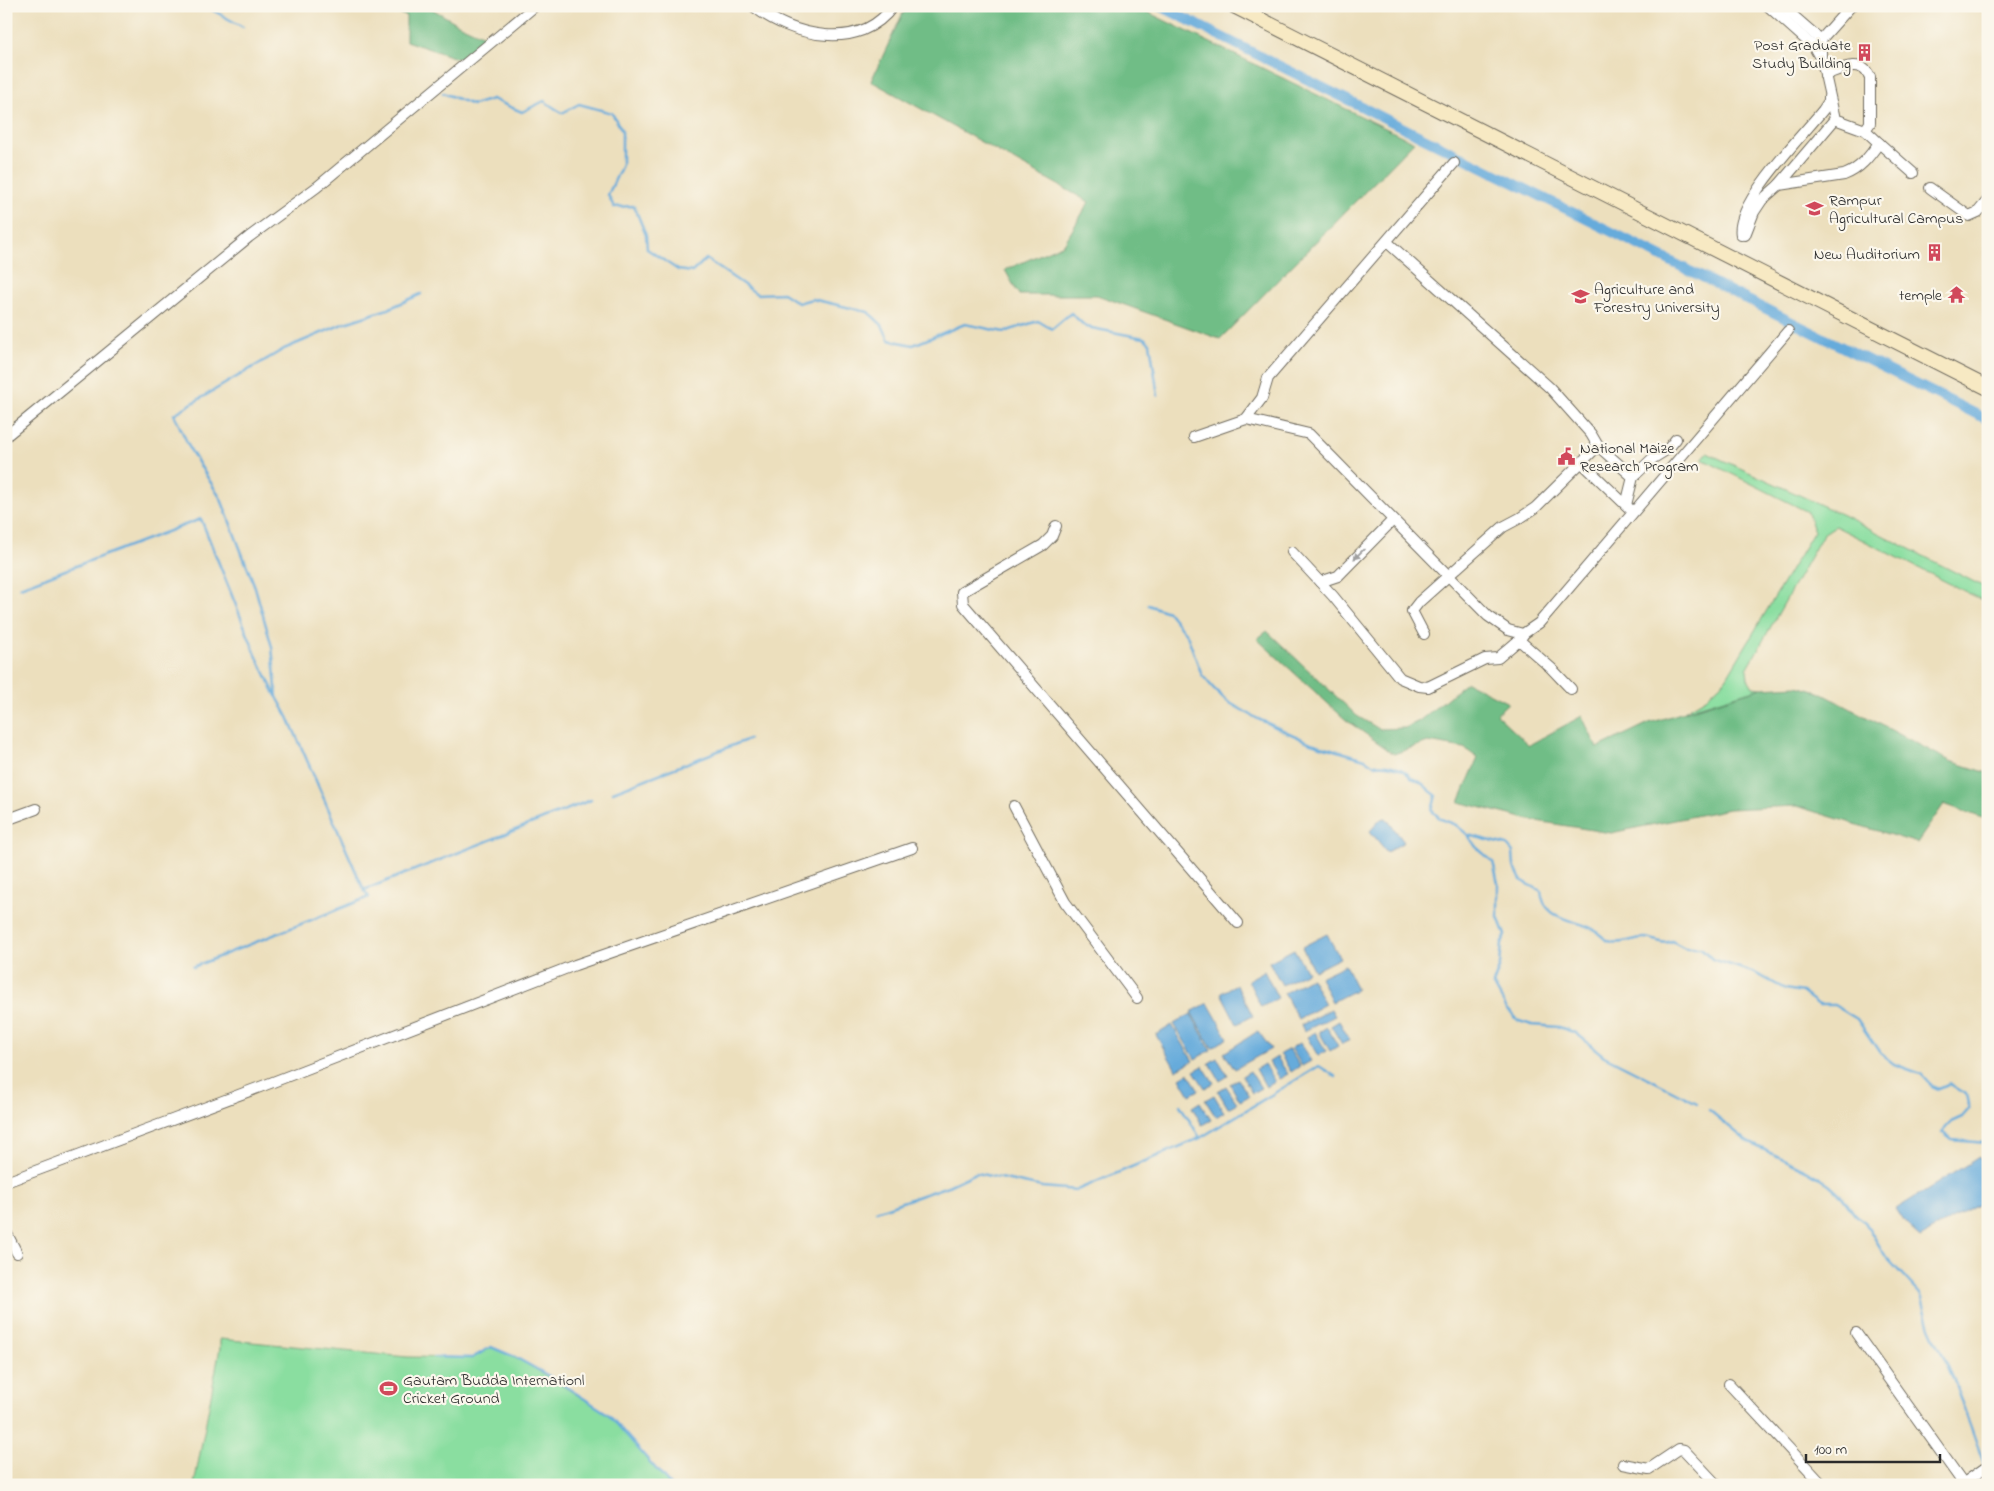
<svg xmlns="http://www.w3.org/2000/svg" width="1994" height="1491" font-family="'Indie Flower',sans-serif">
<rect width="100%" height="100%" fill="#fbf7ec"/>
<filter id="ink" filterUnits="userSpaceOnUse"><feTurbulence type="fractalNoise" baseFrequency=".02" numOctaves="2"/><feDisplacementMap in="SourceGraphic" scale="10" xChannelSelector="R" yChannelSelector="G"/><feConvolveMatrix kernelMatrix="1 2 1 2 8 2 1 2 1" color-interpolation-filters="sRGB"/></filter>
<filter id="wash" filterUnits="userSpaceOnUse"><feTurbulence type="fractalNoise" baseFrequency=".0096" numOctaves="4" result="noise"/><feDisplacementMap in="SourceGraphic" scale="20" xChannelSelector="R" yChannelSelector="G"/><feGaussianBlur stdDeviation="1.12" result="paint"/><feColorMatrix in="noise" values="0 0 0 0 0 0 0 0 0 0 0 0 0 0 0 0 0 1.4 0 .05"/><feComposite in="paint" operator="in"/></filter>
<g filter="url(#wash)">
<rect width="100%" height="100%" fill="#ecdfbd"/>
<g fill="#8adea0" stroke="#5a8466">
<polygon points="1707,453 1843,515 1988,589 1988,603 1835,526 1823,534 1747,669 1748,679 1753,687 1761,688 1684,711 1706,698 1726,679 1814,531 1808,512 1702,459"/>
<polygon points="220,1339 407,1357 472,1358 491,1347 524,1362 608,1414 670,1485 194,1485 220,1348"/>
</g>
<g fill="#6fbd86" stroke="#4d7458">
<polygon points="379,6 427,6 460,25 489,38 462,60 406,41 406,16"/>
<polygon points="912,6 1135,6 1414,142 1220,339 1097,295 1019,295 1005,270 1064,244 1089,202 871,81 903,13"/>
<polygon points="1267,631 1357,716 1379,729 1405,728 1419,721 1467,682 1508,703 1496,714 1529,745 1582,716 1597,748 1649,723 1761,688 1797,686 1819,692 1950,761 1988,773 1988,820 1944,804 1917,843 1796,806 1729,809 1611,833 1530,820 1459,802 1478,758 1464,748 1428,742 1394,754 1346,720 1257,639"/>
</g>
<g fill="#66abdb" stroke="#486b83">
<polygon points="1386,818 1404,842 1387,852 1370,831 1381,819"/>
<polygon points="1327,934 1340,958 1314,971 1302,947"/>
<polygon points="1294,949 1307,972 1282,985 1269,962"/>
<polygon points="1345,965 1357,989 1332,1002 1320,977"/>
<polygon points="1264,971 1278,998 1261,1007 1248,980"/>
<polygon points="1311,978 1325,1004 1298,1019 1284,993"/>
<polygon points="1237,985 1253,1016 1237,1024 1221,993"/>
<polygon points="1208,1003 1228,1038 1212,1048 1191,1012"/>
<polygon points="1331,1009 1335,1016 1304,1031 1301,1025"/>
<polygon points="1191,1014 1211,1050 1195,1059 1174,1024"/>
<polygon points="1339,1021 1350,1040 1342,1044 1331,1026"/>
<polygon points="1172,1025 1193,1061 1176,1070 1156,1035"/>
<polygon points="1327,1027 1338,1046 1330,1051 1319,1032"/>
<polygon points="1258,1031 1271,1049 1235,1069 1224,1053"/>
<polygon points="1315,1032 1326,1051 1318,1056 1307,1037"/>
<polygon points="1300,1043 1311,1061 1302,1066 1291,1048"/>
<polygon points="1289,1049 1300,1066 1291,1072 1280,1054"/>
<polygon points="1277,1057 1288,1074 1279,1079 1269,1062"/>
<polygon points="1217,1058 1228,1076 1220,1081 1209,1063"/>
<polygon points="1264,1064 1275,1082 1266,1087 1256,1069"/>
<polygon points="1203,1066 1214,1083 1205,1088 1194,1071"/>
<polygon points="1250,1071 1261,1088 1252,1093 1242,1076"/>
<polygon points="1188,1073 1199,1090 1190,1095 1180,1078"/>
<polygon points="1238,1079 1249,1096 1240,1101 1230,1084"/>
<polygon points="1226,1086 1237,1103 1228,1108 1218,1091"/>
<polygon points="1214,1095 1224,1112 1216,1117 1205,1100"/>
<polygon points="1200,1102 1211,1120 1202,1125 1192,1107"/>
<polygon points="1979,1157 1988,1174 1988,1198 1920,1237 1906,1224 1896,1209"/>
</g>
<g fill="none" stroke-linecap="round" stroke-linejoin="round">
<g stroke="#66abdb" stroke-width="2.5">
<polyline points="205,6 243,27"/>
<polyline points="443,93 473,105 492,99 522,112 544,101 562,113 579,104 612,113 622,131 622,165 608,195 614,207 634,206 646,235 647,249 678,270 692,272 706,259 757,294 783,293 798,303 812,299 868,312 882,325 889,340 913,345 965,324 1004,332 1038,321 1052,329 1071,313 1086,327 1144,338 1150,343 1158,396"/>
<polyline points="421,294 388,309 345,323 284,349 174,414 191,451 221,499 255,587 272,647 277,697 288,717 364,890 591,800"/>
<polyline points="20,587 201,519 256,655 276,696"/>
<path d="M1148 605 1168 612 1187 635 1202 675 1214 689 1228 702 1258 719 1311 743 1365 759 1374 765C1386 763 1404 767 1411 778 1422 780 1427 790 1436 795L1432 811 1441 819 1456 825 1468 835 1507 845 1513 852 1514 866 1521 880 1541 891C1543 920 1574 919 1593 929 1599 933 1605 941 1612 942 1624 945 1632 938 1643 938 1654 937 1661 946 1672 941L1685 948H1701L1712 959 1755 973 1785 989 1802 992 1819 1005H1834L1857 1019 1880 1053 1894 1064 1921 1074 1932 1086 1939 1089 1950 1084 1966 1094 1969 1109 1962 1117 1951 1122 1942 1132 1952 1140 1986 1143 1988 1147"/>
<polyline points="613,792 749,739"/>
<polyline points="1468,835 1476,847 1493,862 1498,883 1498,917 1505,935 1502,943 1500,965 1493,984 1507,1009 1519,1021 1532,1025 1559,1027 1576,1033 1604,1056 1697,1103"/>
<polyline points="193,967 369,897 364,890"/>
<polyline points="1180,1105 1200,1138"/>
<polyline points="1709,1110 1748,1142 1808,1171 1829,1184 1841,1195 1855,1215 1865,1222 1886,1257 1921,1295 1930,1327 1953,1378 1984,1464"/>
<polyline points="876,1211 948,1186 976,1173 1042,1187 1077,1190 1200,1138 1319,1066 1336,1077"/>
<polyline points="434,1357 472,1358 491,1347 515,1357 551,1377 608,1414 670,1485"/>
<polyline points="1987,1477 1987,1485"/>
</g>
<polyline stroke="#66abdb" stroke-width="10" points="1160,6 1988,420"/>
</g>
</g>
<g filter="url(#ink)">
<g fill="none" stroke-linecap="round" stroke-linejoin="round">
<defs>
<g id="street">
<path d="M753 6C791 36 860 53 893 6"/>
<polyline points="1782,6 1821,40 1821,57"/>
<polyline points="1817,44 1851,6"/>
<path d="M1825 75C1841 69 1861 57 1870 77V123L1865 130"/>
<polyline points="1879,143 1913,173"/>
<path d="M1779 185 1844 175C1860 169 1869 157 1879 143L1865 130 1835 119"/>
<polyline points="1930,188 1969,216 1978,212 1988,200"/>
<path d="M1741 235C1734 204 1803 135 1823 110L1829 101V97"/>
<polyline points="1745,235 1754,212 1762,200 1779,185 1835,119 1822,61 1814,47 1768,6"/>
<polyline points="1387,242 1550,388 1591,434 1598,446 1535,508 1520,518 1503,527 1419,602 1412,611 1424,634"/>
<polyline points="1246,419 1309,434 1488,616 1508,630 1523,634 1539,623 1788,331"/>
<polyline points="6,436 249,237 317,187 535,6"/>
<polyline points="1194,437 1246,419 1262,398 1268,378 1454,163"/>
<polyline points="1598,446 1633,477"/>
<polyline points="1582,463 1630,509"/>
<polyline points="1626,505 1633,477 1652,459 1668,449 1676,439"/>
<polyline points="1056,526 1052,536 1043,545 962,592 963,604 1238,923"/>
<polyline points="1292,552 1333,596 1400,678 1419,686 1428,687 1485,659 1498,658 1519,640"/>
<polyline points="1320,582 1338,576 1393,520"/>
<polyline points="1523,635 1519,640 1551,668 1571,689"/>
<polyline points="1014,806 1065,902 1137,998"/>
<polyline points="6,820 36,809"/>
<polyline points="6,1182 260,1087 575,965 912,848"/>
<polyline points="6,1232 17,1253"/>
<polyline points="1856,1333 1963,1483"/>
<polyline points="1729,1384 1823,1485"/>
<polyline points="1623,1464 1649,1469 1679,1449 1684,1450 1717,1485"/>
<polyline points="1961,1485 1988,1466"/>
</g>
<polyline id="secondary" points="1234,6 1988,388"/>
</defs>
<use href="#street" stroke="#6f6a5e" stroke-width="12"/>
<use href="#secondary" stroke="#6f6a5e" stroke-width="16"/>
<use href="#street" stroke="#fff" stroke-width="10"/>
<use href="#secondary" stroke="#f7e9c3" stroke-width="14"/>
</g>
<defs><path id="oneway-solid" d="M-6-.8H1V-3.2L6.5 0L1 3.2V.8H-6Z" transform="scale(1.25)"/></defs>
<use fill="#a0a0a0" href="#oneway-solid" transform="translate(1359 554) rotate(135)"/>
</g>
<defs>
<symbol id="building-bare" viewBox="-9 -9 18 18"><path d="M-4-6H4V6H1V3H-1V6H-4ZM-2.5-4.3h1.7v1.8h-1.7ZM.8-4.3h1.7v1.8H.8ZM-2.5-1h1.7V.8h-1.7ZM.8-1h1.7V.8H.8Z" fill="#d1495b" stroke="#fbf7ec" stroke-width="2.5" paint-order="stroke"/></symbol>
<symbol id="university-bare" viewBox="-9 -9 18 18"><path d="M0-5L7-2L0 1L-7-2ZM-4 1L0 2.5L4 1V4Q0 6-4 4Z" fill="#d1495b" stroke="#fbf7ec" stroke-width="2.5" paint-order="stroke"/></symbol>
<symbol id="temple-bare" viewBox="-9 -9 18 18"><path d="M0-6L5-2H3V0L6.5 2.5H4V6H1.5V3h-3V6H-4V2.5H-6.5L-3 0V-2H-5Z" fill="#d1495b" stroke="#fbf7ec" stroke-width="2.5" paint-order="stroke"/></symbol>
<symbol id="civic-bare" viewBox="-9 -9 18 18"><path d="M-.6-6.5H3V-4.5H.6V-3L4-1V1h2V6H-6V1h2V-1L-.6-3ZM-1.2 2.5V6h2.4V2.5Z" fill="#d1495b" stroke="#fbf7ec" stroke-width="2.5" paint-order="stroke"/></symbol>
<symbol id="stadium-bare" viewBox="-9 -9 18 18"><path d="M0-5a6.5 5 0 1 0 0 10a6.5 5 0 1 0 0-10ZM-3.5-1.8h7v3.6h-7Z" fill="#d1495b" stroke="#fbf7ec" stroke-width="2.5" paint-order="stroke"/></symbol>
</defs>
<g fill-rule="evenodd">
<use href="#building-bare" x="1852" y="40" width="25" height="25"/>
<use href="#university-bare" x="1802" y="196" width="25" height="25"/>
<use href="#building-bare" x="1922" y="240" width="25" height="25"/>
<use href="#temple-bare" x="1944" y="282" width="25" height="25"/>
<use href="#university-bare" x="1568" y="284" width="25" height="25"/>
<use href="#civic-bare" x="1554" y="444" width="25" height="25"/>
<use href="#stadium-bare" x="376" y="1376" width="25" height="25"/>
</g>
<g text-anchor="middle" stroke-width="4.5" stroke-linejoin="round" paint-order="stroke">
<g font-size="16" fill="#2b2b2b" stroke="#fbf7ec" text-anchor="start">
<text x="1851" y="50" text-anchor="end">Post Graduate<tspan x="1851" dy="18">Study Building</tspan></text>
<text x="1829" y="205">Rampur<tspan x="1829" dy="18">Agricultural Campus</tspan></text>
<text x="1920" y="259" text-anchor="end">New Auditorium</text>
<text x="1594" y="294">Agriculture and<tspan x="1594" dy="18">Forestry University</tspan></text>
<text x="1942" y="300" text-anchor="end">temple</text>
<text x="1580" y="453">National Maize<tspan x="1580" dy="18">Research Program</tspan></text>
<text x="403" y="1385">Gautam Budda Internationl<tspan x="403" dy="18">Cricket Ground</tspan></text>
</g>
</g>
<rect width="1994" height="1491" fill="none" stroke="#fbf7ec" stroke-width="25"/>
<path d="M1806 1454v8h134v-8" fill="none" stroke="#2b2b2b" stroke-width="2.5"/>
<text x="1814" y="1454" font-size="15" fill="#2b2b2b" stroke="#fbf7ec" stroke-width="4" paint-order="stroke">100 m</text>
</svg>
